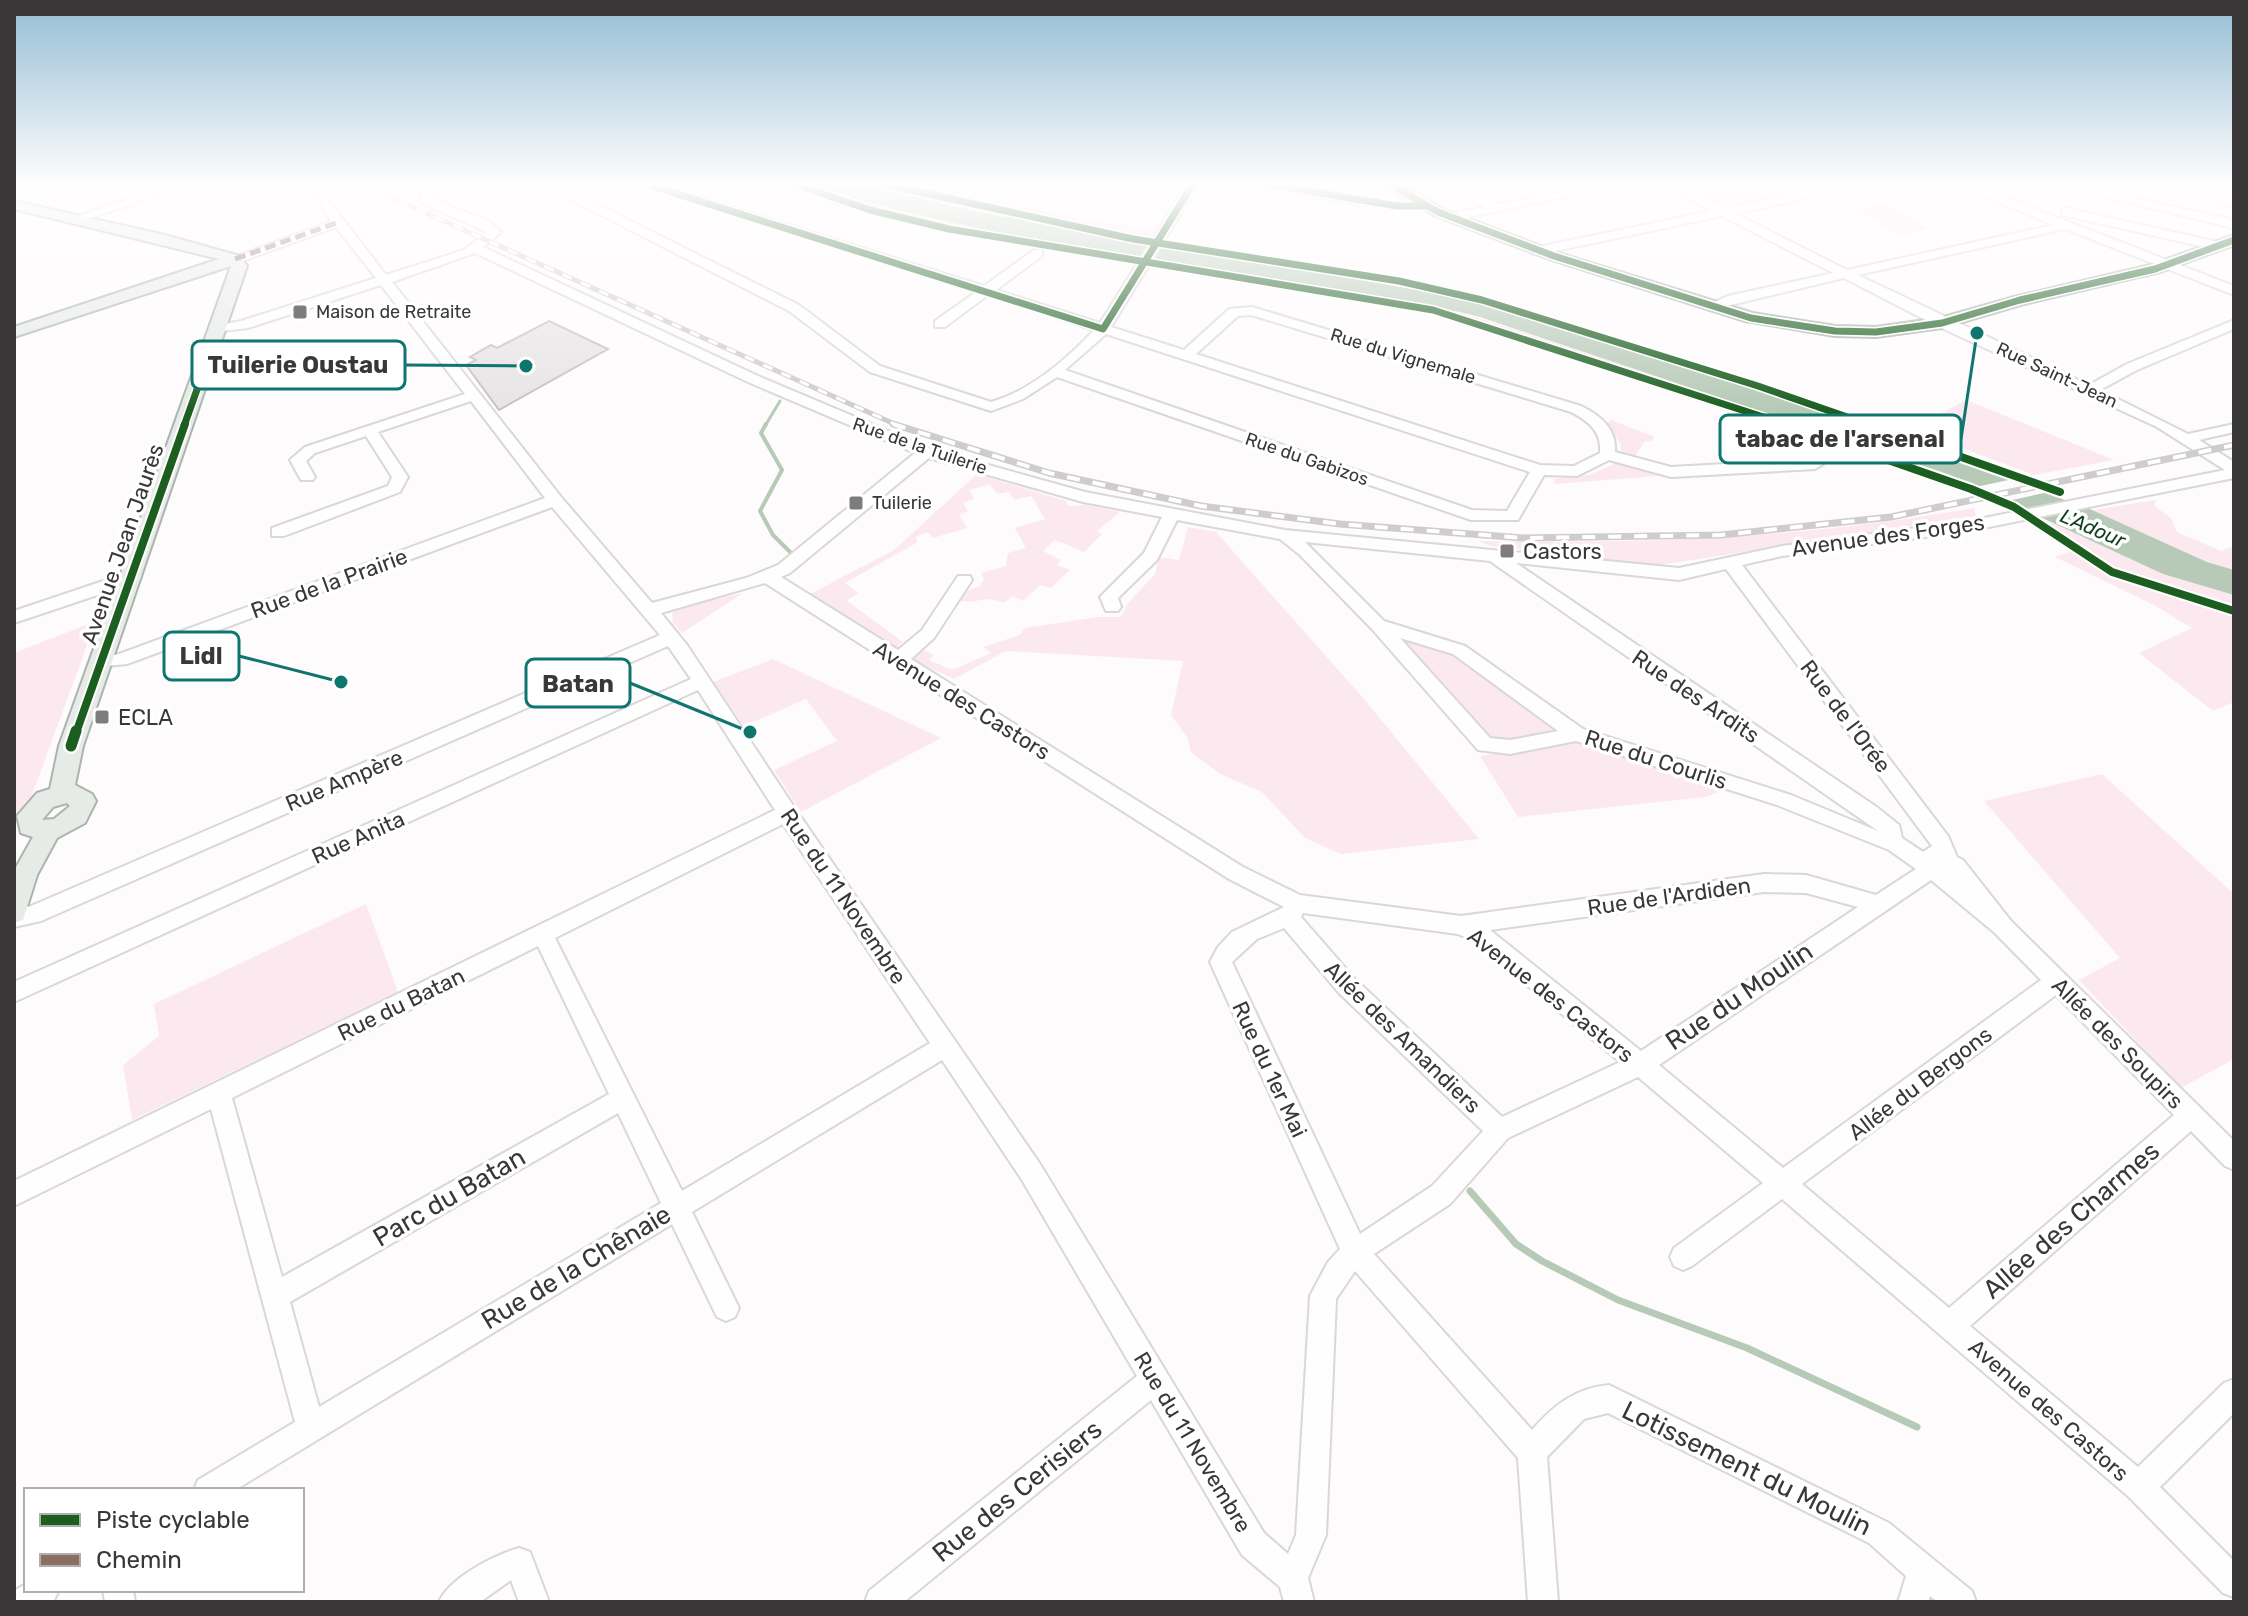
<svg xmlns="http://www.w3.org/2000/svg" width="2248" height="1616" font-family="Rubik,sans-serif">
<rect width="100%" height="100%" fill="#fefbfc"/>
<g fill="#fce9ef">
<polygon points="775,184 810,184 931,219 1063,244 1433,304 1593,353 1978,486 1965,489 1416,309 1145,267 957,233 826,203"/>
<path d="M862 184H966L958 193 1079 219 1154 230 1146 242C1051 228 953 212 862 184Z"/>
<polygon points="1678,184 1842,184 1730,207"/>
<polygon points="1886,203 1929,229 1899,236 1857,209"/>
<polygon points="1966,400 2114,460 2034,475 1912,429"/>
<polygon points="1611,420 1655,437 1650,442 1645,441 1633,459 1622,456 1620,443 1606,424"/>
<polygon points="1617,463 1659,476 1555,484 1553,479 1589,475"/>
<path d="M977 474 1066 501 1069 506 1086 505 1120 512 1097 531 1102 534 1084 552 1055 540 1043 551 1061 560 1057 565 1070 570 1051 588 1040 585 1023 601 1012 596 1004 603C979 594 982 604 960 601L964 592 980 586 984 579 981 573 1006 566 1008 553 1026 548 1015 528 1045 519 1031 496 1014 500 1009 492 998 494 989 484 970 490 974 499 963 503 968 511 959 515 967 528 933 538 928 532 915 537 918 542 845 583 858 593 847 601 903 642 895 648 810 594 894 550Z"/>
<polygon points="2156,500 2154,506 2171,518 2177,532 2221,551 2234,546 2234,570 2207,562 2092,510"/>
<path d="M1974 508 1976 516 1660 565 1491 546 1478 541C1649 544 1804 538 1974 508Z"/>
<polygon points="2045,520 2164,574 2234,595 2234,702 2213,711 2139,653 2192,628 2154,605 2055,557 2074,550 2092,551 2040,521"/>
<polygon points="1188,527 1216,532 1364,699 1479,839 1341,854 1305,838 1262,792 1220,774 1191,752 1187,737 1171,715 1183,661 1006,651 954,679 912,660 924,650 934,655 929,660 952,670 991,653 983,647 1020,635 1025,628 1098,617 1121,617 1128,603 1155,574 1159,557 1179,560"/>
<polygon points="743,593 682,633 673,623 672,613 683,606"/>
<polygon points="96,621 29,803 14,816 14,653"/>
<polygon points="1406,638 1459,657 1556,728 1534,738 1492,741 1402,643"/>
<polygon points="773,659 941,738 801,812 774,770 837,741 806,699 744,726 713,682"/>
<polygon points="1573,742 1718,786 1723,790 1706,797 1518,817 1480,756"/>
<polygon points="2102,774 2234,894 2234,1059 2181,1088 2079,980 2120,958 1984,801"/>
<polygon points="366,904 398,992 132,1120 123,1065 159,1036 154,1004"/>
</g>
<path fill="#b6cab7" d="M810 184H862L972 211 1462 298 1779 397 1901 439 2092 510 2207 562 2234 570V595L2163 574 1947 474 1480 317C1423 302 1365 294 1306 284 1140 256 971 237 810 184Z"/>
<polygon fill="#fefbfc" points="2018,478 2053,491 2003,502 1971,488"/>
<g fill="none" stroke-linecap="round" stroke-linejoin="round">
<polyline stroke="#b6cab7" stroke-width="3" points="765,426 780,401"/>
<polyline stroke="#b6cab7" stroke-width="4" points="766,424 761,433 782,470 760,511 773,535 791,553"/>
<polyline stroke="#b6cab7" stroke-width="7" points="1470,1191 1516,1244 1542,1261 1618,1300 1747,1348 1917,1427"/>
</g>
<polygon fill="#e6e4e5" stroke="#c4c1c2" stroke-width="2" points="549,321 608,349 499,410 466,365 476,360 470,357 491,345 497,348"/>
<g fill="none" stroke-linecap="round" stroke-linejoin="round">
<defs>
<g id="minor">
<polygon points="172,184 191,184 79,222 69,219"/>
<path d="M316 184H328L326 192 332 205 386 275 464 250 487 232 423 204 420 192 394 184H447L432 192 433 199 489 221 501 232 483 247 758 376 931 449 1085 492 1285 530 1679 568 1782 546 1969 521 2225 470 2157 427 1937 326 1844 278 1710 310V304L1728 296 1833 273 1722 216 1537 255 1533 254V248L1712 211 1662 184H1678L1726 208 1844 184H1868L1736 214 1847 270 2053 225 1954 184H1971L2234 286V295L2065 229 1858 275 2089 385 2127 364 2234 320V329L2137 370 2100 390 2188 434 2234 424V432L2199 440 2234 462V478L1969 531 1782 556 1742 565 1948 836 1957 857 1963 860 2011 921 2234 1141V1170L2225 1166 2191 1131 1970 1326 2138 1467 2224 1383 2234 1379V1413L2160 1487 2234 1561V1597L2223 1593 2129 1497 1782 1199 1692 1266 1683 1270 1674 1266 1670 1257 1674 1248 1763 1183 1638 1077 1508 1138 1450 1204 1374 1254 1532 1430C1553 1406 1575 1388 1609 1385L1889 1523 1972 1591 1976 1602H1938L1930 1596 1928 1602H1898L1906 1576 1869 1543 1608 1413 1584 1419 1547 1457 1558 1602H1528L1518 1458 1355 1271 1336 1299 1326 1535 1308 1578 1314 1602H1284L1280 1587 1242 1555 1151 1400 904 1602H865L869 1591 1137 1376 1022 1180 942 1060 692 1212 739 1308 735 1317 726 1321 717 1317 672 1224 235 1490H194L198 1480 295 1422 211 1109 14 1206V1181L775 810 698 690 14 1002V982L691 679 668 646 41 921 14 927V909L31 906 660 635 552 507 127 664 96 667 93 663 96 659 119 654 545 498 471 401 378 432 408 477 400 492 284 536H272V528L388 486 392 477 366 436 315 453 306 461 315 477 313 480H301L290 460 305 447 465 394 381 285 248 328 213 332V326L241 321 376 278 336 227 240 262 229 259 331 221 314 192ZM475 253 748 382 915 453 778 565 746 578 652 603 561 497 392 282ZM929 458 1083 502 1162 517 1144 553 1100 597 1106 611H1118L1121 607 1118 598 1157 560 1177 520 1280 539 1300 555 1372 629 1478 750 1510 754 1576 741 1777 805 1889 850 1916 869 1876 895 1806 875 1764 874 1461 916 1300 895 1243 867 911 659 934 638 972 580 970 576H958L922 630 898 650 781 577 790 573ZM1305 542 1490 561 1878 831 1791 795 1583 729 1465 646 1384 621ZM1516 563 1679 580 1726 569 1932 846 1923 852 1902 838 1899 825 1878 808ZM765 583 1229 879 1284 907 1232 932 1218 947 1210 962 1340 1249 1328 1262 1310 1296 1296 1535 1288 1554 1264 1533 1040 1164 794 807 687 645 661 613ZM1400 638 1453 654 1558 731 1510 740 1490 738ZM783 824 930 1043 682 1191 555 938ZM1931 880 1995 933 2041 980 1783 1168 1659 1065ZM1764 892 1806 893 1858 907 1641 1051 1490 930ZM1303 913 1458 934 1473 941 1620 1062 1502 1117 1355 979 1301 917ZM1284 928 1339 993 1483 1131 1432 1186 1360 1234 1232 962 1257 939ZM538 946 609 1094 282 1277 232 1098ZM2056 995 2174 1115 1949 1308 1802 1184ZM618 1113 661 1203 319 1407 290 1302Z"/>
<path d="M540 184H556L799 305 880 366 991 402C1030 391 1067 359 1094 330L988 295 945 327H935V321L976 292 639 184H658L984 286 1034 250H1042V256L996 290 1100 323 1187 184H1199L1111 327 1184 350 1229 309 1252 307 1581 406C1600 415 1617 429 1615 452L1671 467 1815 459 1823 464 1815 469 1671 477 1609 460 1577 476 1544 475 1518 520H1471L1057 377 1023 399 991 411 870 372 789 311ZM1251 315 1571 412C1588 421 1602 431 1600 453L1574 466 1540 465 1196 354 1238 316ZM1106 334 1530 472 1507 511 1472 510 1065 370Z"/>
<path d="M1261 184C1306 184 1349 196 1393 202 1405 203 1420 199 1430 206 1417 215 1277 194 1261 184Z"/>
<path d="M1445 184H1460L1498 204 1537 197 1516 184C1531 184 1542 194 1554 193 1578 192 1601 184 1626 184L1451 221 1447 220V214L1485 207Z"/>
<polygon points="2049,184 2072,184 2234,220 2234,228"/>
<polygon points="2182,184 2198,184 2234,201 2234,209"/>
<polygon points="2066,208 2218,242 2224,246 2218,250 2062,215 2062,209"/>
<polygon points="133,571 141,577 139,581 14,623 14,611"/>
<path d="M519 1548 530 1552 549 1602H519L511 1580 480 1602H439C449 1578 494 1555 519 1548Z"/>
<polygon points="26,1584 26,1590 59,1590 53,1602 14,1602 14,1591"/>
<polygon points="103,1590 133,1590 135,1602 105,1602"/>
</g>
<g id="major">
<polygon points="1383,184 1401,184 1443,209 1559,253 1753,313 1835,326 1876,327 1940,318 2014,297 2150,265 2234,235 2234,245 2160,272 2024,304 1942,328 1876,337 1835,336 1745,321 1549,259 1433,215"/>
<path d="M14 201 165 235 240 256 247 266 83 746 75 785 92 794 96 801 85 823 57 838 37 875 23 920 14 923V871L33 837 21 833 17 816 37 793 50 789 59 746 231 266 14 337V327L219 259 14 209ZM67 803 70 806 54 819 42 820 53 807Z"/>
</g>
</defs>
<use href="#minor" stroke="#d9d7d8" stroke-width="4"/>
<use href="#major" stroke="#acb5ad" stroke-width="4"/>
<use href="#minor" fill="#fffeff" fill-rule="evenodd"/>
<use href="#major" fill="#e6ebe7" fill-rule="evenodd"/>
<defs>
<polyline id="rail-far1" points="362,184 899,426"/>
<polyline id="rail" points="893,424 1049,473 1201,506 1340,524 1523,538 1721,535 1891,517 2234,445"/>
</defs>
<use href="#rail-far1" stroke="#cecccd" stroke-width="5"/>
<use href="#rail" stroke="#cecccd" stroke-width="7"/>
<use href="#rail-far1" stroke="#fff" stroke-width="3" stroke-dasharray="10" stroke-linecap="butt"/>
<use href="#rail" stroke="#fff" stroke-width="4" stroke-dasharray="13" stroke-linecap="butt"/>
<polyline stroke="#8d6e63" stroke-width="5" stroke-dasharray="11 5" stroke-linecap="butt" points="235,259 339,222"/>
<defs>
<g id="cycleway-far2">
<polyline points="795,184 870,210 949,229 1433,310 1791,426"/>
<polyline points="883,184 1133,239 1399,281 1482,300 1758,386 1873,426"/>
<polyline points="1267,184 1397,206 1424,206"/>
<polyline points="1390,184 1438,212 1554,256 1751,318 1835,331 1876,332 1942,323 2020,300 2155,269 2234,240"/>
<polyline points="652,186 1103,329 1193,184"/>
<polyline points="184,426 210,353"/>
</g>
<g id="cycleway-far1">
<polyline points="1785,424 1971,489 2014,507 2112,572 2234,611"/>
<polyline points="1868,424 2060,492"/>
<polyline points="76,733 185,424"/>
</g>
<polyline id="cycleway" points="71,746 76,731"/>
</defs>
<use href="#cycleway-far2" stroke="#fff" stroke-width="10"/>
<use href="#cycleway-far1" stroke="#fff" stroke-width="12"/>
<use href="#cycleway" stroke="#fff" stroke-width="16"/>
<use href="#cycleway-far2" stroke="#1b5e20" stroke-width="7"/>
<use href="#cycleway-far1" stroke="#1b5e20" stroke-width="8"/>
<use href="#cycleway" stroke="#1b5e20" stroke-width="11"/>
</g>
<linearGradient id="sky" x2="0" y2="1"><stop stop-color="#94bdd4"/><stop offset="0.45" stop-color="#fffdfe"/><stop offset="1" stop-color="#fffdfe" stop-opacity="0"/></linearGradient>
<rect width="2248" height="410" fill="url(#sky)"/>
<g fill="#7e7c7d" stroke="#fff" stroke-width="3">
<rect x="292" y="304" width="16" height="16" rx="4"/>
<rect x="848" y="495" width="16" height="16" rx="4"/>
<rect x="1499" y="543" width="16" height="16" rx="4"/>
<rect x="94" y="709" width="16" height="16" rx="4"/>
</g>
<g text-anchor="middle" stroke-width="7" stroke-linejoin="round" paint-order="stroke">
<g font-size="18" fill="#393738" stroke="#fff" text-anchor="start">
<text x="316" y="318">Maison de Retraite</text>
<text x="872" y="509">Tuilerie</text>
</g>
<g font-size="18" fill="#393738" stroke="#fff">
<text transform="translate(1403 356) rotate(17)" y="6">Rue du Vignemale</text>
<text transform="translate(2057 375) rotate(25)" y="6">Rue Saint-Jean</text>
<text transform="translate(920 446) rotate(19)" y="6">Rue de la Tuilerie</text>
<text transform="translate(1307 459) rotate(19)" y="6">Rue du Gabizos</text>
</g>
<g font-size="20" font-style="italic" fill="#0f3f1a" stroke="#fff">
<text transform="translate(2093 528) rotate(23)" y="7">L'Adour</text>
</g>
<g font-size="22" fill="#393738" stroke="#fff">
<text transform="translate(1888 535) rotate(-8)" y="8">Avenue des Forges</text>
<text transform="translate(122 544) rotate(-71)" y="8">Avenue Jean Jaurès</text>
<text transform="translate(329 583) rotate(-20)" y="8">Rue de la Prairie</text>
<text transform="translate(1696 696) rotate(34)" y="8">Rue des Ardits</text>
<text transform="translate(962 700) rotate(32)" y="8">Avenue des Castors</text>
<text transform="translate(1846 716) rotate(53)" y="8">Rue de l'Orée</text>
<text transform="translate(1656 759) rotate(18)" y="8">Rue du Courlis</text>
<text transform="translate(344 780) rotate(-23)" y="8">Rue Ampère</text>
<text transform="translate(358 837) rotate(-24)" y="8">Rue Anita</text>
<text transform="translate(844 896) rotate(56)" y="8">Rue du 11 Novembre</text>
<text transform="translate(1669 896) rotate(-8)" y="8">Rue de l'Ardiden</text>
<text transform="translate(1551 995) rotate(38)" y="8">Avenue des Castors</text>
<text transform="translate(401 1004) rotate(-26)" y="8">Rue du Batan</text>
<text transform="translate(1403 1037) rotate(44)" y="8">Allée des Amandiers</text>
<text transform="translate(2118 1043) rotate(45)" y="8">Allée des Soupirs</text>
<text transform="translate(1270 1069) rotate(65)" y="8">Rue du 1er Mai</text>
<text transform="translate(1920 1083) rotate(-37)" y="8">Allée du Bergons</text>
<text transform="translate(2049 1410) rotate(41)" y="8">Avenue des Castors</text>
<text transform="translate(1193 1442) rotate(59)" y="8">Rue du 11 Novembre</text>
</g>
<g font-size="22" fill="#393738" stroke="#fff" text-anchor="start">
<text x="1523" y="559">Castors</text>
<text x="118" y="725">ECLA</text>
</g>
<g font-size="26" fill="#393738" stroke="#fff">
<text transform="translate(1739 996) rotate(-34)" y="9">Rue du Moulin</text>
<text transform="translate(449 1197) rotate(-30)" y="9">Parc du Batan</text>
<text transform="translate(2071 1220) rotate(-41)" y="9">Allée des Charmes</text>
<text transform="translate(576 1267) rotate(-31)" y="9">Rue de la Chênaie</text>
<text transform="translate(1747 1468) rotate(26)" y="9">Lotissement du Moulin</text>
<text transform="translate(1017 1491) rotate(-39)" y="9">Rue des Cerisiers</text>
</g>
</g>
<path fill="none" stroke="#0f766e" stroke-width="3" d="M526 366L405 365M1977 333L1961 439M341 682L239 656M750 732L630 683"/>
<g fill="#0f766e" stroke="#fff" stroke-width="3">
<circle cx="526" cy="366" r="8"/>
<circle cx="1977" cy="333" r="8"/>
<circle cx="341" cy="682" r="8"/>
<circle cx="750" cy="732" r="8"/>
</g>
<g fill="#fff" stroke="#0f766e" stroke-width="3">
<rect x="192" y="341" width="213" height="48" rx="8"/>
<rect x="1720" y="415" width="241" height="48" rx="8"/>
<rect x="164" y="632" width="75" height="48" rx="8"/>
<rect x="526" y="659" width="104" height="48" rx="8"/>
</g>
<g font-size="24" text-anchor="middle" font-weight="bold" fill="#393738">
<text x="298" y="373">Tuilerie Oustau</text>
<text x="1840" y="447">tabac de l'arsenal</text>
<text x="201" y="664">Lidl</text>
<text x="578" y="692">Batan</text>
</g>
<rect width="2248" height="1616" fill="none" stroke="#393738" stroke-width="32"/>
<rect x="24" y="1488" width="280" height="104" fill="#ffffff" stroke="#b0afaf" stroke-width="2"/>
<rect x="40" y="1514" width="40" height="12" fill="#1b5e20" stroke="#b0afaf" stroke-width="2"/>
<text x="96" y="1528" font-size="24" fill="#393738">Piste cyclable</text>
<rect x="40" y="1554" width="40" height="12" fill="#8d6e63" stroke="#b0afaf" stroke-width="2"/>
<text x="96" y="1568" font-size="24" fill="#393738">Chemin</text>
</svg>
